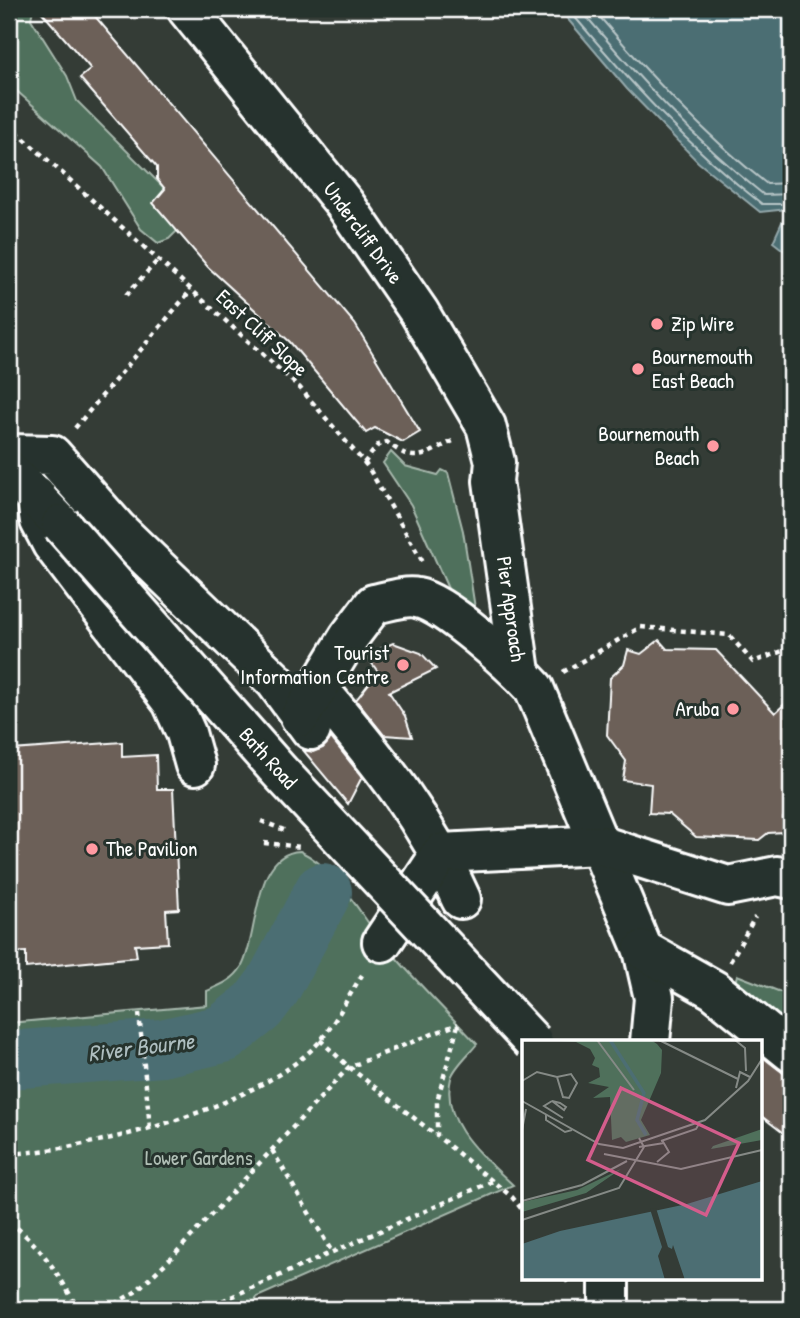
<svg xmlns="http://www.w3.org/2000/svg" width="800" height="1318" font-family="'Patrick Hand',sans-serif">
<rect width="100%" height="100%" fill="#343c36"/>
<filter id="ink" filterUnits="userSpaceOnUse"><feTurbulence type="fractalNoise" baseFrequency=".0143" numOctaves="2"/><feDisplacementMap in="SourceGraphic" scale="14" xChannelSelector="R" yChannelSelector="G"/><feConvolveMatrix kernelMatrix="1 2 1 2 8 2 1 2 1" color-interpolation-filters="sRGB"/></filter>
<g filter="url(#ink)">
<g fill="#4f705b" stroke="#a7b8ad" stroke-width="2">
<polygon points="9,9 33,9 31,19 67,76 77,101 165,189 177,231 169,239 158,243 141,229 102,167 9,84"/>
<polygon points="391,452 405,466 438,475 442,470 448,473 463,531 477,621 461,618 411,505 383,463"/>
<path d="M300 851C337 869 357 910 382 941 411 977 445 1010 477 1044 470 1053 454 1067 451 1078 440 1124 484 1157 513 1185L257 1297 252 1309H9V1023L207 1005V991C221 985 234 980 242 966 259 935 252 853 300 851Z"/>
<polygon points="737,975 791,996 791,1040 735,983"/>
</g>
<polygon fill="#4c6e73" stroke="#94a8ab" stroke-width="2" points="559,9 791,9 791,256 773,242 788,209 760,212 698,162 627,89"/>
<g fill="none" stroke-linecap="round" stroke-linejoin="round">
<g stroke="#b7c5c7" stroke-width="2">
<path d="M568 9C628 80 688 147 762 204H791"/>
<path d="M580 9C637 76 694 140 764 195L791 194"/>
<path d="M593 9C647 72 702 133 767 184L791 183"/>
</g>
<polyline stroke="#4c6e73" stroke-width="58" points="9,1060 162,1048 223,1034 258,1006 273,986 323,892"/>
</g>
<g fill="#6c6059" stroke="#fff" stroke-width="2">
<polygon points="39,9 89,9 355,324 420,432 403,442 375,428 366,433 290,342 208,267 153,203 165,189 157,179 157,167 80,78 91,69"/>
<polygon points="659,640 667,649 716,650 775,713 791,698 791,809 783,817 783,832 768,833 759,840 696,837 669,814 649,813 651,784 623,780 626,761 607,735 610,678 624,665 628,650 641,654"/>
<polygon points="393,643 421,653 436,669 389,692 405,716 412,737 384,735 356,700 378,672 366,655"/>
<polygon points="331,738 362,777 348,804 303,750 313,752 323,748"/>
<polygon points="122,742 122,757 156,755 157,789 173,789 179,909 166,910 168,943 135,945 137,957 26,968 26,952 9,953 9,763 12,762 12,750"/>
<polygon points="760,1055 791,1079 791,1139 760,1115"/>
</g>
<g fill="none" stroke-linecap="round" stroke-linejoin="round">
<defs>
<g id="minor">
<polyline points="187,9 344,203 419,312 486,426 495,462 493,481 520,672"/>
<polyline points="9,454 52,455 117,529 275,681 311,730"/>
<polyline points="36,495 40,521 52,544 172,702 186,733 195,765"/>
<path d="M318 688C377 759 424 814 461 899"/>
<path d="M300 717 349 637 374 604C386 602 405 595 417 598 445 603 514 666 534 688L643 950 654 998 650 1042"/>
<polyline points="382,942 441,853 600,845 728,886 777,876 791,879"/>
<polyline points="643,950 714,990 791,1052"/>
</g>
<g id="major">
<polyline points="9,470 61,524"/>
<polyline points="609,1309 609,1278"/>
</g>
</defs>
<use href="#minor" stroke="#fff" stroke-width="44"/>
<use href="#major" stroke="#fff" stroke-width="44"/>
<g stroke="#fff" stroke-width="4.5" stroke-dasharray="5 5" stroke-linecap="butt">
<polyline points="9,125 300,388 368,467 424,564"/>
<polyline points="126,295 158,260"/>
<polyline points="75,428 191,290"/>
<path d="M364 463 378 445 387 442C417 466 422 455 453 441"/>
<polyline points="791,646 788,649 791,652"/>
<polyline points="563,672 641,627 729,635 753,662 788,649"/>
<polyline points="261,821 284,830"/>
<polyline points="264,843 302,847"/>
<polyline points="730,962 755,917"/>
<polyline points="139,1013 150,1128"/>
<polyline points="458,1025 437,1101 437,1136 512,1197 524,1212"/>
<polyline points="320,1040 349,1067 437,1136"/>
<polyline points="272,1150 332,1252"/>
<path d="M9 1154C96 1149 262 1107 321 1040 337 1020 350 993 364 972"/>
<path d="M9 1222C40 1244 60 1276 78 1309"/>
<polyline points="566,1278 568,1283"/>
<polyline points="106,1309 135,1292 173,1256 349,1067 458,1024"/>
<polyline points="204,1309 493,1181"/>
</g>
<use href="#minor" stroke="#26332d" stroke-width="38"/>
<use href="#major" stroke="#26332d" stroke-width="38"/>
<defs>
<polyline id="major-bridge" points="61,524 279,771 533,1042"/>
</defs>
<use href="#major-bridge" stroke="#fff" stroke-width="44" stroke-linecap="butt"/>
<use href="#major-bridge" stroke="#26332d" stroke-width="38"/>
</g>
</g>
<g fill="#ff9aa2" stroke="#26332d" stroke-width="2.5">
<circle cx="657" cy="324" r="7"/>
<circle cx="638" cy="369" r="7"/>
<circle cx="713" cy="446" r="7"/>
<circle cx="403" cy="665" r="7"/>
<circle cx="733" cy="709" r="7"/>
<circle cx="92" cy="849" r="7"/>
</g>
<g text-anchor="middle" stroke-width="6" stroke-linejoin="round" paint-order="stroke">
<g font-size="21" fill="#fff" stroke="#26332d">
<text transform="translate(363 233) rotate(54)" y="7">Undercliff Drive</text>
<text transform="translate(262 333) rotate(43)" y="7">East Cliff Slope</text>
<text transform="translate(511 609) rotate(82)" y="7">Pier Approach</text>
<text transform="translate(268 758) rotate(48)" y="7">Bath Road</text>
</g>
<g font-size="21" fill="#fff" stroke="#26332d" text-anchor="start">
<text x="671" y="331">Zip Wire</text>
<text x="652" y="364">Bournemouth<tspan x="652" dy="24">East Beach</tspan></text>
<text x="699" y="441" text-anchor="end">Bournemouth<tspan x="699" dy="24">Beach</tspan></text>
<text x="389" y="660" text-anchor="end">Tourist<tspan x="389" dy="24">Information Centre</tspan></text>
<text x="719" y="716" text-anchor="end">Aruba</text>
<text x="106" y="856">The Pavilion</text>
</g>
<g font-size="21" fill="#b0bfb5" stroke="#26332d">
<text x="199" y="1165">Lower Gardens</text>
</g>
<g font-size="23" font-style="italic" fill="#aebec0" stroke="#26332d">
<text transform="translate(141 1047) rotate(-7)" y="8">River Bourne</text>
</g>
</g>
<g transform="translate(522 1040)">
<rect width="240" height="240" fill="#343c36"/>
<path d="M20 0H129L135 4 140 10 139 33 119 80 128 95 104 102 99 97 90 100 88 57 71 58 87 47 66 43 78 37 77 28 70 25 73 18 68 9 54 2ZM240 89V100L189 109 191 106ZM99 129 64 153 0 172V162L55 150Z" fill="#4f705b"/>
<path d="M240 141V240H0V204L38 191 165 164Z" fill="#4c6e73"/>
<path d="M134 168 146 207 150 209 151 205 163 240H143L136 216 140 207 128 169Z" fill="#343c36"/>
<path fill="none" stroke="#4c6e73" stroke-width="3.5" d="M88 0 122 53 115 80 124 95"/>
<path fill="none" stroke="#858a86" stroke-width="2" d="M75 0 112 50M137 0 216 39M213 0 223 8 224 31M0 41 15 32 35 37 49 34 55 43 47 58 41 57 35 37M214 48 218 32 228 37M0 61 77 104 101 108 183 80 226 41 240 19M30 61 38 63 44 67 42 70ZM30 61 22 66 41 78M24 74V80L43 92 50 90M0 90 4 69M139 101 174 89 177 84M117 107 142 103M82 114 159 129 240 110M135 122 147 112 140 100M0 161 60 145 105 121M0 180 97 148 122 107 117 98"/>
<path fill="#d45d8c" fill-opacity="0.15" stroke="#d45d8c" stroke-width="3.5" d="M99 48 217 103 184 175 66 120Z"/>
<rect width="240" height="240" fill="none" stroke="#fff" stroke-width="3.5"/>
</g>
<rect width="800" height="1318" fill="none" stroke="#26332d" stroke-width="35"/>
<rect x="18" y="18" width="765" height="1283" fill="none" stroke="#fff" stroke-width="2.5" filter="url(#ink)"/>
</svg>
